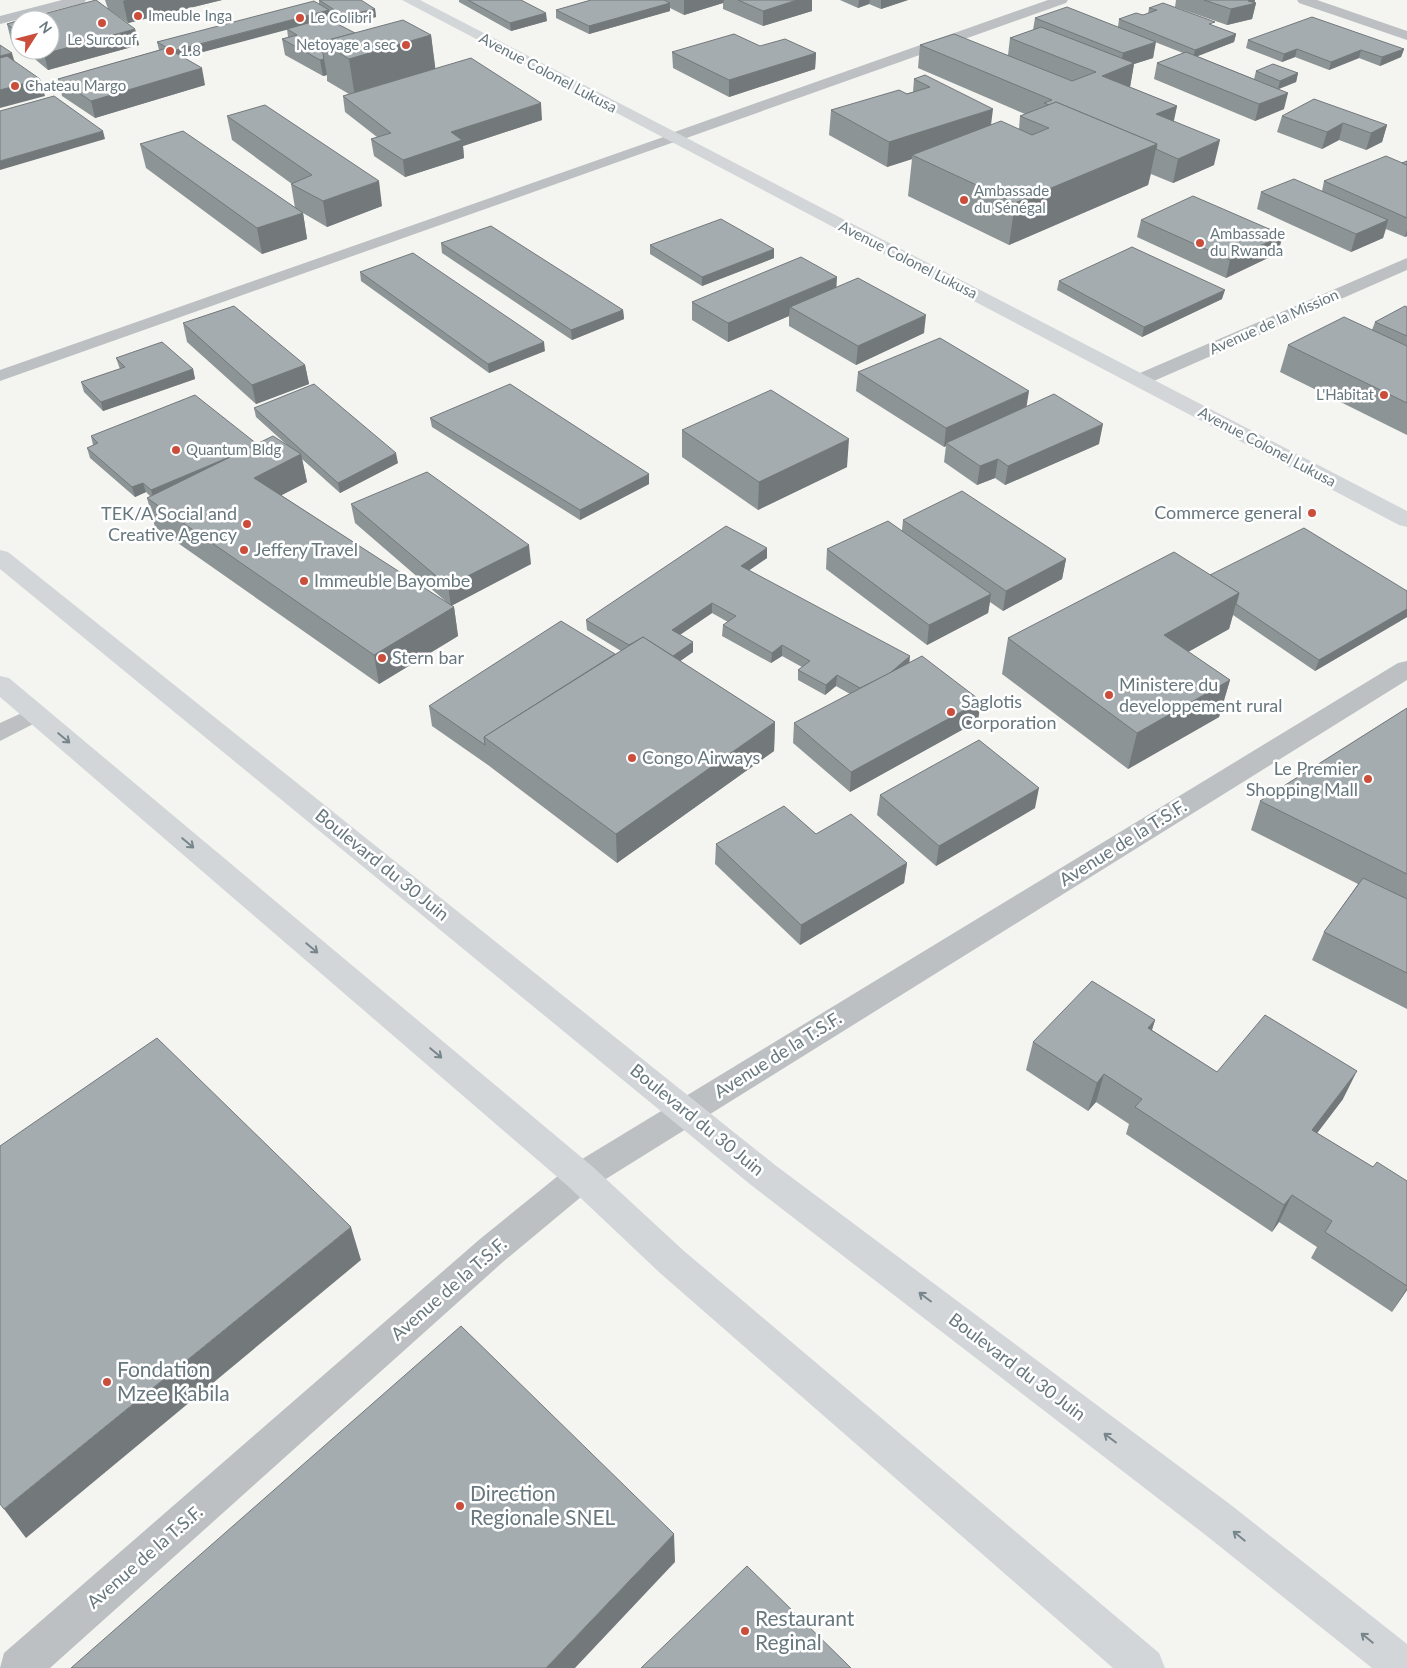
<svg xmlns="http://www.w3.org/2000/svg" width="1407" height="1668" font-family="Lato,sans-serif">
<rect width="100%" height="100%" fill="#f4f4f1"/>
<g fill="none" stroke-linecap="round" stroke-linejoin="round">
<g fill="#bcc0c2" fill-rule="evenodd">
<polygon points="672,134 677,135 679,138 677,141 0,381 0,370"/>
<polygon points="35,707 43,709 46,714 43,719 0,741 0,723"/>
</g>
<g fill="#bcc0c2" fill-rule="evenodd">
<polygon points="62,0 86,0 84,3 0,24 0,16"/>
<polygon points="1048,0 1068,0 1066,3 678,141 672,143 664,138 666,135"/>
<polygon points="1297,0 1317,0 1407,31 1407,40 1299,3"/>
<polygon points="1407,258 1407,270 1147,384 1140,386 1133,384 1130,380 1133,376"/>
<polygon points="1407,661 1407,680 593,1187 504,1261 50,1668 0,1668 4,1653 480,1239 569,1167 1398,663"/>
</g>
<polygon fill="#d2d6d9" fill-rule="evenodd" points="402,0 420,0 1407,511 1407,527 1399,525"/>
<g fill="#d2d6d9" fill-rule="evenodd">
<polygon points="0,550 8,552 775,1165 1231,1505 1407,1644 1407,1668 1372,1668 1203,1533 751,1185 0,569"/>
<polygon points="0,676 9,678 593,1167 684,1251 1159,1653 1165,1668 1113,1668 660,1273 569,1187 0,697"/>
</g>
</g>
<g fill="#8d9496">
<polygon points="105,0 222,0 128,23 108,9"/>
<polygon points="319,0 375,9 376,17 345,24 330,15 331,18 327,19 355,33 431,35 435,69 542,120 463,146 464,158 405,177 374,156 371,139 377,137 345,112 343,96 349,94 327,81 327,75 323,76 285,55 282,39 288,37 287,29 183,57 205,85 95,118 62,96 58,79 159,50 157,42 319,4"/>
<polygon points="459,0 521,0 547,21 511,31 459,2"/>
<polygon points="591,0 812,0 812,11 763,26 723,9 723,3 684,15 670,8 670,11 589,34 556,18 556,10"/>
<polygon points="840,0 908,0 881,9 869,4 858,8"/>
<polygon points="1176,0 1255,0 1254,3 1256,3 1252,19 1227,25 1175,7"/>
<polygon points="1149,8 1214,26 1236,34 1234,42 1197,56 1254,79 1256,71 1298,73 1296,82 1279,89 1284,109 1255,121 1154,79 1157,63 1183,53 1155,42 1153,58 1134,64 1130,87 1177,106 1173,121 1214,165 1173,183 1151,174 1148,185 1009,245 908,196 912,159 887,167 829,135 831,110 913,92 914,79 925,75 991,125 1019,129 1020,116 1025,114 918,68 920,45 1008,55 1010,38 1033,30 1035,18 1118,27 1119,19 1143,15 1148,14"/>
<polygon points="20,20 20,47 11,40 7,24"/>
<polygon points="135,29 139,45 48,70 24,50 50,50"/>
<polygon points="1248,40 1404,49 1401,57 1380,66 1359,58 1329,70 1295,57 1282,62 1246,48"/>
<polygon points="760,46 816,53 815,69 729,97 673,68 672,52"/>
<polygon points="227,116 382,206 327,227 303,213 307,239 262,254 146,168 140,144 295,208 291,184 292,184 232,140"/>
<polygon points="1282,116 1387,125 1382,142 1366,150 1339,140 1322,149 1277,132"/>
<polygon points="1407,161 1407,236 1405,237 1386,229 1383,238 1351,252 1257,209 1261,192 1322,191 1324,181 1402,163"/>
<polygon points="1141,220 1278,253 1226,278 1137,237"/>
<polygon points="441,243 623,310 624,319 572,340 442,253"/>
<polygon points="650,245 774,258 702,286 650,254"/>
<polygon points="360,272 545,351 489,373 361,281"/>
<polygon points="1059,281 1222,299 1142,337 1057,290"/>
<polygon points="837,287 924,333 856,365 789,326 789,316 728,342 692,320 692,302"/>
<polygon points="1407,307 1407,435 1280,372 1288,345 1372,330 1375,322"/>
<polygon points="183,323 305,365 309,384 256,404 187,342"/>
<polygon points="116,358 193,369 195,379 103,411 84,392 81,382 120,369"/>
<polygon points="858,372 1026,407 1099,444 1005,485 995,478 977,485 944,462 946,446 944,447 856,391"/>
<polygon points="254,408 398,463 340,493 302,459 307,482 281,495 450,605 355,523 351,504 531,564 451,606 454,607 458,636 379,684 155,527 147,498 151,497 146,492 135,497 90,458 87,448 93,445 91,436 287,445 256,417"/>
<polygon points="430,418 649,484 580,520 432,427"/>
<polygon points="682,430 847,467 758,510 682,457"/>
<polygon points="903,520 1066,559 1062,579 1003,611 990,602 988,613 927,645 826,569 827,549 902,530"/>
<polygon points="767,548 767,558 749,570 910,663 978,721 850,792 793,743 794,723 850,694 836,686 825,695 798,680 798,670 802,667 782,656 771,663 722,636 723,625 728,622 712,613 680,635 693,642 693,652 680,661 775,722 774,751 617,863 488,765 432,726 429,706 615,654 621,651 587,630 586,620"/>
<polygon points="1210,575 1407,591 1407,617 1315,671 1233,615 1229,629 1188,652 1230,680 1219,717 1128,769 1002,674 1008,638"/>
<polygon points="1407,708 1407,1009 1312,960 1324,932 1358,884 1251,830 1260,801"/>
<polygon points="880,795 1035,808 936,866 877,815"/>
<polygon points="816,834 907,863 904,883 800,945 715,864 716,844"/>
<polygon points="1155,1020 1152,1030 1217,1072 1343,1099 1317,1133 1373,1167 1407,1181 1407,1290 1392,1312 1311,1258 1317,1247 1279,1222 1272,1232 1126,1134 1129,1124 1096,1102 1088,1111 1026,1070 1033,1042"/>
</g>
<g fill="#73787a">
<polygon points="126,0 222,0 128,23 123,1"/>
<polygon points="684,0 724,0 723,3 684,15"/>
<polygon points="797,0 812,0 812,11 763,26 763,11"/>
<polygon points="859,0 870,0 869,4 858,8"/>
<polygon points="881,0 908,0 881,9"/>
<polygon points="1251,0 1255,0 1254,4 1256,3 1252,19 1227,25 1231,9"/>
<polygon points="670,3 670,11 589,34 589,26"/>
<polygon points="375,9 376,17 345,24 344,16"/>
<polygon points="329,10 331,18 173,60 172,52"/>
<polygon points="546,13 547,21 511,31 510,23"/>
<polygon points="135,29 139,45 48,70 44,54"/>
<polygon points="1236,34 1234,42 1193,58 1195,50"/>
<polygon points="431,35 436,73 355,97 349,59"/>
<polygon points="1156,42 1153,58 1134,64 1130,87 1102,76 1120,69 1123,53"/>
<polygon points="1297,49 1295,57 1282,62 1284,54"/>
<polygon points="1404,49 1401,57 1380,66 1382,57"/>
<polygon points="1361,50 1359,58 1329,70 1331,62"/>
<polygon points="12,53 17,70 0,74 0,56"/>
<polygon points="816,53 815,69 729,97 729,80"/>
<polygon points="324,59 327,75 323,76 320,60"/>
<polygon points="202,68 205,85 95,118 91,101"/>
<polygon points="1298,73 1296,82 1278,89 1280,81"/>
<polygon points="40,79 45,96 0,108 0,90"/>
<polygon points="1288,93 1284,109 1255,121 1259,104"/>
<polygon points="541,103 542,120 463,146 464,158 405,177 403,160 451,132"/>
<polygon points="1177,106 1172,130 1156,114"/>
<polygon points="993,109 990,133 912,155 912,159 887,167 889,142"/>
<polygon points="1343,123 1339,140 1322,149 1327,132"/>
<polygon points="1387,125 1382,142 1366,150 1371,133"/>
<polygon points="103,131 105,139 0,170 0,161"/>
<polygon points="1220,140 1214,165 1173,183 1178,159"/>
<polygon points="1157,144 1148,185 1009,245 1015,203"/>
<polygon points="379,181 382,206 327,227 323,201"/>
<polygon points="303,213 307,239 262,254 257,228"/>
<polygon points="1388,220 1383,238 1351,252 1356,234"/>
<polygon points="1407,230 1407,236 1405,237"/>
<polygon points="1283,235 1278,253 1226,278 1230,260"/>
<polygon points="774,249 774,258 702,286 702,277"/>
<polygon points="837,277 836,295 790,307 789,316 728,342 728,323"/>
<polygon points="1225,290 1222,299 1142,337 1144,327"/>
<polygon points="623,310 624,319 572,340 571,330"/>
<polygon points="926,315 924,333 856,365 858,346"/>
<polygon points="544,342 545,351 489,373 488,364"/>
<polygon points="305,365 309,384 256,404 252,385"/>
<polygon points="193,369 195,379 103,411 101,402"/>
<polygon points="1029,391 1026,410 946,443 946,446 944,447 946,428"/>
<polygon points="1103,424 1099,444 1005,485 1008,466"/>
<polygon points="849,439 847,467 758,510 759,482"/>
<polygon points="258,445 154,500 151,490"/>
<polygon points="396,453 398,463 340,493 338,483"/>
<polygon points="301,454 307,482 261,506 254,478"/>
<polygon points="998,459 995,478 977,485 980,466"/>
<polygon points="649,474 649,484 580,520 580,510"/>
<polygon points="143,483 146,492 135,497 132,487"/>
<polygon points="529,545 531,564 451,606 448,586"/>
<polygon points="767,548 767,558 741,576 741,566"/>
<polygon points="1066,559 1062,579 1003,611 1006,591"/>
<polygon points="1239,593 1229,629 1154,671 1164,635"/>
<polygon points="991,594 988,613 927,645 929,625"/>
<polygon points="712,603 712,613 672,640 672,630"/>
<polygon points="454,607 458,636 379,684 374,655"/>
<polygon points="1407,609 1407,617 1315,671 1319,660"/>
<polygon points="693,642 693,652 662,674 661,664"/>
<polygon points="782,645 782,656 771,663 772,653"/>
<polygon points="910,656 909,667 867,692"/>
<polygon points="837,675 836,686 825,695 826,685"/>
<polygon points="1230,680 1219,717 1128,769 1137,733"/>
<polygon points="981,701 978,721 850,792 851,772"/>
<polygon points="775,722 774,751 617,863 616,834"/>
<polygon points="1039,788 1035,808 936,866 939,846"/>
<polygon points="907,863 904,883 800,945 801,925"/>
<polygon points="1155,1020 1146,1048 1148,1028"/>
<polygon points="1357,1071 1343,1099 1299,1157 1312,1130"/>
<polygon points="1104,1074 1096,1102 1088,1111 1097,1083"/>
<polygon points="1292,1195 1279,1222 1272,1232 1284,1205"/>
<polygon points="351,1227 361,1260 26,1538 4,1509"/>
<polygon points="1407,1288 1407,1290 1392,1312"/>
<polygon points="674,1534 675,1562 575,1668 546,1668"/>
</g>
<g fill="#a4acaf" stroke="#73787a">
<polygon points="96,0 135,29 44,54 39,50 50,50 50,20 21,20"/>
<polygon points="319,0 361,0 375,9 344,16"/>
<polygon points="468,0 521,0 546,13 510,23"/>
<polygon points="591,0 664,0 670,3 589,26 556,10"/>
<polygon points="738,0 797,0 763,11"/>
<polygon points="1204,0 1251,0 1248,1 1256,3 1231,9"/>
<polygon points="314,1 329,10 173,51 157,42"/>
<polygon points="1163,3 1215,22 1209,24 1236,34 1195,50 1119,19 1136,13 1143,15 1157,10 1149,8"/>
<polygon points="1067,7 1156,42 1123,53 1035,18"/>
<polygon points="1312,17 1404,49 1382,57 1361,50 1331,62 1297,49 1284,54 1248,40"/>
<polygon points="326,18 355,33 321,42 324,59 320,60 282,39 297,35 287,29"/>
<polygon points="20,20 20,34 7,24"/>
<polygon points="403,20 431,35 349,59 321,42"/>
<polygon points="1041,27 1134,63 1102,76 1177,106 1156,114 1220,140 1178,159 1156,149 1157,144 1056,102 1049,105 1044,103 1052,100 920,45 954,34 1072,81 1096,72 1010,38"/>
<polygon points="734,34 760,46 785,39 816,53 729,80 672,52"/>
<polygon points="0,45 12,53 0,56"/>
<polygon points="167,48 202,68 91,101 58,79"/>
<polygon points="1186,52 1288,93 1259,104 1157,63"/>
<polygon points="7,56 40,79 0,90 0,58"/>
<polygon points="471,58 541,103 451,132 462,140 403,160 371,139 391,133 343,96"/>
<polygon points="1273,64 1298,73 1280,81 1256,71"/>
<polygon points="925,75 993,109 889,142 831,110 899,90 907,94 930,87 914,79"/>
<polygon points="54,96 103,131 0,161 0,111"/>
<polygon points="1314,99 1387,125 1371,133 1343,123 1327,132 1282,116"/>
<polygon points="1056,102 1157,144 1015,203 912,155 1001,121 1032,135 1049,128 1020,116"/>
<polygon points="265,105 379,181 323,201 291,184 312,175 227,116"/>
<polygon points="183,131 303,213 257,228 140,144"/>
<polygon points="1386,156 1407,165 1407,218 1324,181"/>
<polygon points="1407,161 1407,165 1402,163"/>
<polygon points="1294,179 1388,220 1356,234 1261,192"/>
<polygon points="1193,196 1283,235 1230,260 1141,220"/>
<polygon points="721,219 774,249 702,277 650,245"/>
<polygon points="491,226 623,310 571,330 441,243"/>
<polygon points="1132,247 1225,290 1144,327 1059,281"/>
<polygon points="413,253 544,342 488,364 360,272"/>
<polygon points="801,257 837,277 728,323 692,302"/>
<polygon points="858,278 926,315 858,346 790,307"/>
<polygon points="234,306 305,365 252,385 183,323"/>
<polygon points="1405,306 1407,307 1407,336 1375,322"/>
<polygon points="1344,317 1407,346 1407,403 1288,345"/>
<polygon points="940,338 1029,391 946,428 858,372"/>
<polygon points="162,342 193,369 101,402 81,382 125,367 116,358"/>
<polygon points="314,384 396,453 338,483 254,408"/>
<polygon points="510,384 649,474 580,510 430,418"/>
<polygon points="771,390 849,439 759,482 682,430"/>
<polygon points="1054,394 1103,424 1008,466 998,459 980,466 946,443"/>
<polygon points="195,395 257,444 246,450 151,490 143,483 132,487 87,448 98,443 91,436"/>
<polygon points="273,436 301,454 254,478 454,607 374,655 147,498"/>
<polygon points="427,472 529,545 448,586 351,504"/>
<polygon points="962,491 1066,559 1006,591 903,520"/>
<polygon points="888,521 991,594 929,625 827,549"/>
<polygon points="726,526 767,548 741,566 910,656 890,673 860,688 837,675 826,685 798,670 810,661 782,645 772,653 723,625 736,616 712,603 672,630 693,642 673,656 643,637 629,645 586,620"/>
<polygon points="1304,528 1407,591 1407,609 1319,660 1236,604 1239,593 1210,575"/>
<polygon points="1174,552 1239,593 1164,635 1230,680 1137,733 1008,638"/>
<polygon points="561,621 615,654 484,737 485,745 429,706"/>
<polygon points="643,637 775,722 616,834 484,737"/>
<polygon points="922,656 981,701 851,772 794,723"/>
<polygon points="1407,708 1407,874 1260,801"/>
<polygon points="979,740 1039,788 939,846 880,795"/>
<polygon points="784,806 816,834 851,814 907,863 801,925 716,844"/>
<polygon points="1363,878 1407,899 1407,973 1324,932"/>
<polygon points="1092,981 1155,1020 1148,1028 1217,1072 1265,1015 1357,1071 1312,1130 1373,1167 1377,1162 1407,1181 1407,1286 1325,1232 1332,1221 1292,1195 1284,1205 1135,1107 1142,1099 1104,1074 1097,1083 1033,1042"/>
<polygon points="157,1038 351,1227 4,1509 0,1504 0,1146"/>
<polygon points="461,1326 674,1534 546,1668 71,1668"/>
<polygon points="747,1566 851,1668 641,1668"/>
</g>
<defs><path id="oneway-shaft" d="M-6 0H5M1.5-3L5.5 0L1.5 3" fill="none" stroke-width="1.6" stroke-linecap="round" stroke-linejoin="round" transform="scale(1.25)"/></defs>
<g stroke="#77858c">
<use href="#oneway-shaft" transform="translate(64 738) rotate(40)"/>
<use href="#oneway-shaft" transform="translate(188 843) rotate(40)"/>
<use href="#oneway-shaft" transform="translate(312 948) rotate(40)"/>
<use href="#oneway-shaft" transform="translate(436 1053) rotate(40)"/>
<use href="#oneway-shaft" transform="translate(925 1297) rotate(-143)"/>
<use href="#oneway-shaft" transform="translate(1110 1438) rotate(-143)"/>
<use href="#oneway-shaft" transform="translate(1239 1536) rotate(-141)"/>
<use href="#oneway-shaft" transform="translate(1367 1638) rotate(-141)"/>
</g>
<g fill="#cb4d3b" stroke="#fff" stroke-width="2">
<circle cx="138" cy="16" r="5"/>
<circle cx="300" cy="18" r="5"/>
<circle cx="102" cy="23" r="5"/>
<circle cx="406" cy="45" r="5"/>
<circle cx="170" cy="51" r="5"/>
<circle cx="15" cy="86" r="5"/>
<circle cx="964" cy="200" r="5"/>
<circle cx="1200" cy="243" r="5"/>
<circle cx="1384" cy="395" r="5"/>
<circle cx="176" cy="450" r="5"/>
<circle cx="1312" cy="513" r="5"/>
<circle cx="247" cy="524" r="5"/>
<circle cx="244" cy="550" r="5"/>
<circle cx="304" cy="581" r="5"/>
<circle cx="382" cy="658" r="5"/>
<circle cx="1109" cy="695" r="5"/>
<circle cx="951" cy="712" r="5"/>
<circle cx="632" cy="758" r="5"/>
<circle cx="1368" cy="779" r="5"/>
<circle cx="107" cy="1382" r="5"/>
<circle cx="460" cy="1506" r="5"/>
<circle cx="745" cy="1631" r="5"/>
</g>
<g text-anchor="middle" stroke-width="5" stroke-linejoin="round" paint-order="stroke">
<g font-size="15" fill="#67777e" stroke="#fff" text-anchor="start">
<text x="148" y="21">Imeuble Inga</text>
<text x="310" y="23">Le Colibri</text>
<text x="102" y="45" text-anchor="middle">Le Surcouf</text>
<text x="396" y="50" text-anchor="end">Netoyage a sec</text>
<text x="180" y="56">1.8</text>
<text x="25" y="91">Chateau Margo</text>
<text x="974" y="196">Ambassade<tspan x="974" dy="17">du Sénégal</tspan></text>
<text x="1210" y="239">Ambassade<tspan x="1210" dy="17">du Rwanda</tspan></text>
<text x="1374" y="400" text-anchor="end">L'Habitat</text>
<text x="186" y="455">Quantum Bldg</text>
</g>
<g font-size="15" fill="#67777e" stroke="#fff">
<text transform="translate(548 73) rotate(28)" y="5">Avenue Colonel Lukusa</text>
<text transform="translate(908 260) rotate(27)" y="5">Avenue Colonel Lukusa</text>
<text transform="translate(1274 322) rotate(-24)" y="5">Avenue de la Mission</text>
<text transform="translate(1267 447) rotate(28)" y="5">Avenue Colonel Lukusa</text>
</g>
<g font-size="18" fill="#67777e" stroke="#fff" text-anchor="start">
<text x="1302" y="519" text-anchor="end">Commerce general</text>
<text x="237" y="520" text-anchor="end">TEK/A Social and<tspan x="237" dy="21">Creative Agency</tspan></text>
<text x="254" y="556">Jeffery Travel</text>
<text x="314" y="587">Immeuble Bayombe</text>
<text x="392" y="664">Stern bar</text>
<text x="1119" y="691">Ministere du<tspan x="1119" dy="21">developpement rural</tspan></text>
<text x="961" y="708">Saglotis<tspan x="961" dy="21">Corporation</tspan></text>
<text x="642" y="764">Congo Airways</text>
<text x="1358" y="775" text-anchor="end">Le Premier<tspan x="1358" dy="21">Shopping Mall</tspan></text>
</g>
<g font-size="18" fill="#67777e" stroke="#fff">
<text transform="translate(1123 843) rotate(-32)" y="6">Avenue de la T.S.F.</text>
<text transform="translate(382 865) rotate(39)" y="6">Boulevard du 30 Juin</text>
<text transform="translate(778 1055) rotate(-32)" y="6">Avenue de la T.S.F.</text>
<text transform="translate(697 1120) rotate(39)" y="6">Boulevard du 30 Juin</text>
<text transform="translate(449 1289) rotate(-41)" y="6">Avenue de la T.S.F.</text>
<text transform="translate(1017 1367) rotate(37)" y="6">Boulevard du 30 Juin</text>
<text transform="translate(145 1557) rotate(-41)" y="6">Avenue de la T.S.F.</text>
</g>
<g font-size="21" fill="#67777e" stroke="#fff" text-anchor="start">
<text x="117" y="1377">Fondation<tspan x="117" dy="24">Mzee Kabila</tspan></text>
<text x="470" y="1501">Direction<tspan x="470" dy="24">Regionale SNEL</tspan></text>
<text x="755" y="1626">Restaurant<tspan x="755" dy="24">Reginal</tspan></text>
</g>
</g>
<g transform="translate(35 35) rotate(54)"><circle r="24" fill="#ffffff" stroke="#c2c9cb"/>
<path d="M0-4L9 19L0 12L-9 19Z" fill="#cb4d3b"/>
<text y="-8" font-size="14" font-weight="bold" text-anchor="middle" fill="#67777e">N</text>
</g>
</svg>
